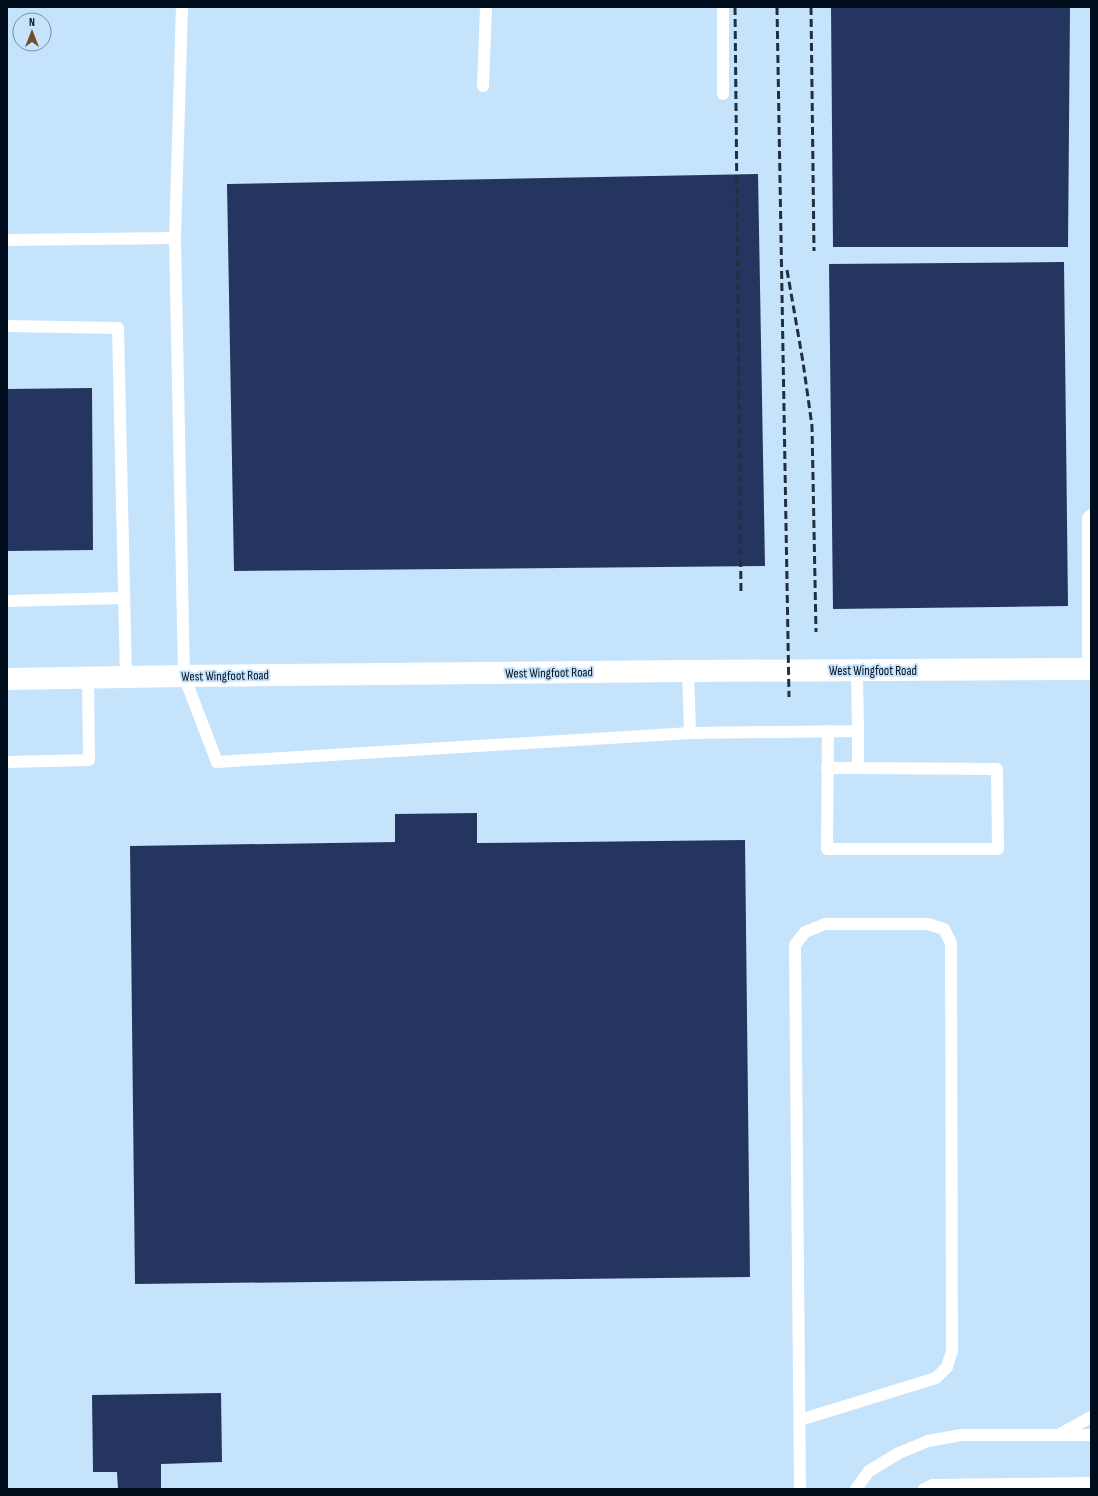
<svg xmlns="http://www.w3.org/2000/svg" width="1098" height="1496" font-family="'Sofia Sans Condensed',sans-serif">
<rect width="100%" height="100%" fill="#c6e3fc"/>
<g fill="#24365f">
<polygon points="831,7 1070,7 1068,247 833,247"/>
<polygon points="758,174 765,566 234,571 227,184"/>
<polygon points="1064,262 1068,606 833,609 829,264"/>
<polygon points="92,388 93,550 7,551 7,389"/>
<polygon points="477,813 477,843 745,840 750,1277 135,1284 130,846 395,842 395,814"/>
<polygon points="221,1393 222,1462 161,1464 161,1489 118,1489 117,1472 93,1472 92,1395"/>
</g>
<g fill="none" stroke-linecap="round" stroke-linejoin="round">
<g stroke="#fff" stroke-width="12">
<polyline points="182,7 175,238 184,676 217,762 690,733"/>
<polyline points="483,86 486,7"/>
<polyline points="723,94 723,7"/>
<polyline points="7,240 175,238"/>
<polyline points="7,326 118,328 126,677"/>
<polyline points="7,601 124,598"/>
<polyline points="1088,669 1088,518 1091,515"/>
<polyline points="688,671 690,733 858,731 857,670"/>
<polyline points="828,731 827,849 998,849 997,769 858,768 858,731"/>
<polyline points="7,762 89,760 88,678"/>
<polyline points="827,768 858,768"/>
<polyline points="800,1420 936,1378 947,1367 952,1351 951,943 944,929 928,924 825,924 805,932 795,945 800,1489"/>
<polyline points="1060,1434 1091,1417"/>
<polyline points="856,1489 869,1471 899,1453 928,1441 961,1435 1091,1435"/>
<polyline points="924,1489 932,1485 1091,1483"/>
</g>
<polyline stroke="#fff" stroke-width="22" points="7,679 184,676 688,671 1091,669"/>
<g stroke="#213041" stroke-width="3" stroke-dasharray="8 4" stroke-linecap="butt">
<polyline points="735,7 741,594"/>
<polyline points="777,7 789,697"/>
<polyline points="811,7 814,251"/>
<polyline points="787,270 803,362 812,426 816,632"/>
</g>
</g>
<g text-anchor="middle" stroke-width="4" stroke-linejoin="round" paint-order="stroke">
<g font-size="13" fill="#000d1c" stroke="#c6e3fc">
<text x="873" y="675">West Wingfoot Road</text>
<text transform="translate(549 672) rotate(-1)" y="5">West Wingfoot Road</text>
<text transform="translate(225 675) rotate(-1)" y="5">West Wingfoot Road</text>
</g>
</g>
<rect width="1098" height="1496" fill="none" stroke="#000d1c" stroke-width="16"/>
<g transform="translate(32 32)"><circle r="19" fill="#c6e3fc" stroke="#778da2"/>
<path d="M0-3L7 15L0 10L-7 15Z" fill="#714d28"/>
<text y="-6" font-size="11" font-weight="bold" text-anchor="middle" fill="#000d1c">N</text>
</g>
</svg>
